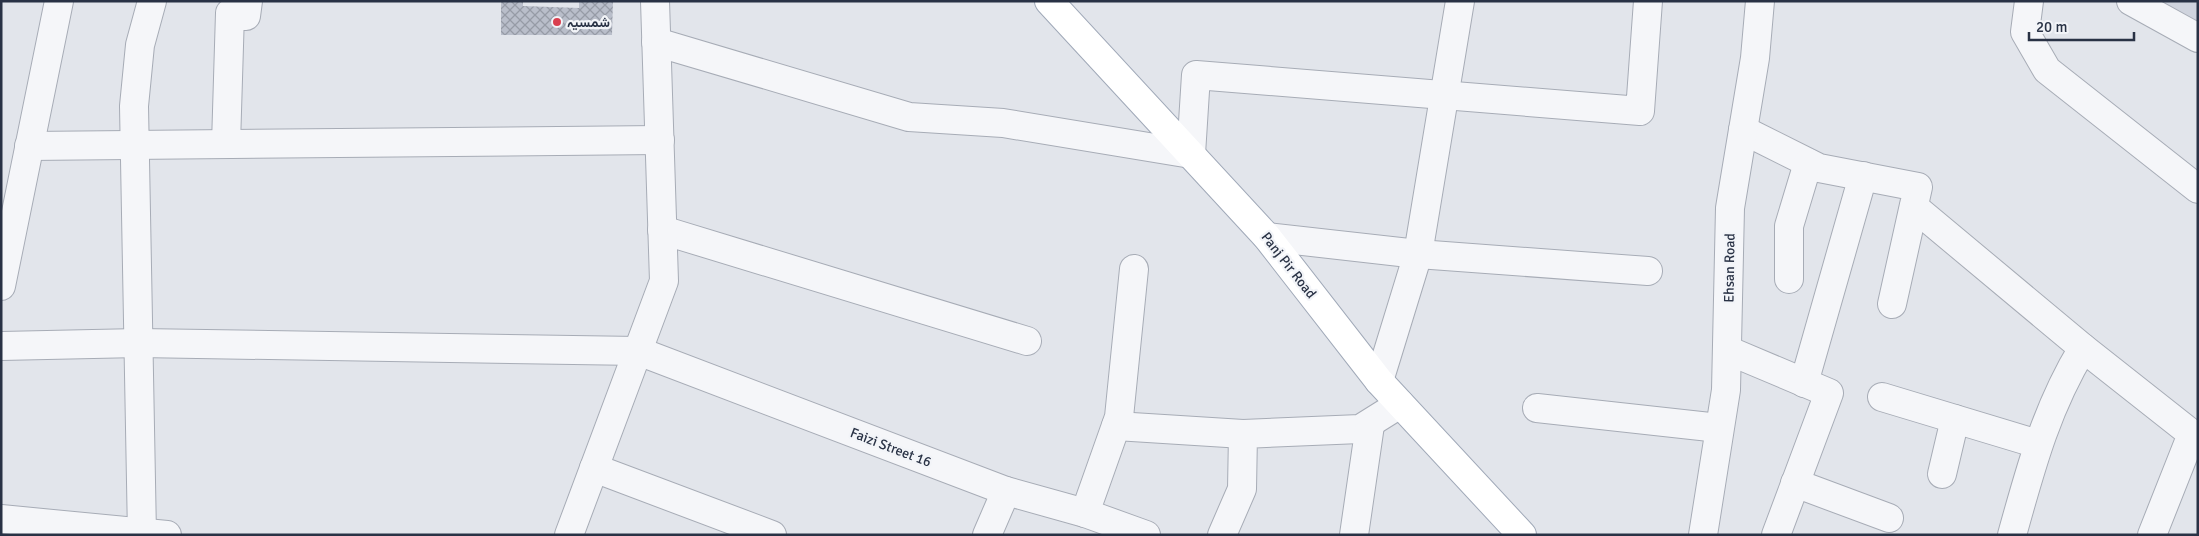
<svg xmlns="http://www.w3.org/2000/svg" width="2199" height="536" font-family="Signika,Vazirmatn,sans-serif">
<defs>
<pattern id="building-cross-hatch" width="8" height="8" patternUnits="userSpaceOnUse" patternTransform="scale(1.25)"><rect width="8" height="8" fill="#b9beca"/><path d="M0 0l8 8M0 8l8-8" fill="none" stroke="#969ba6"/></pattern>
</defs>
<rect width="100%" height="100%" fill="#e2e5eb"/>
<polygon fill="#d0d4de" points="2131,1 2198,1 2198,38"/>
<polygon fill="url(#building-cross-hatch)" points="501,1 523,1 523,6 579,8 579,1 613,1 612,35 501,35"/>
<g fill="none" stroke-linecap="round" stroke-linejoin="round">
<defs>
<g id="minor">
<polyline points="2029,1 2025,32 2047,70 2198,189"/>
<polyline points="2131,1 2198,38"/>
<polyline points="656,42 909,117 1003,123 1191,154 1196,75 1640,111 1648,1"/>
<polyline points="1743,130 1819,168 1918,187 1892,304"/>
<polyline points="226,144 230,13 246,16 248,1"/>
<polyline points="29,146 660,140"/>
<polyline points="1914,207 2083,348 2192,434 2152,535"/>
<polyline points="662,230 1027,341"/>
<polyline points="1267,237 1418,254 1648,271"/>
<polyline points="1789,279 1789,226 1808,163"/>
<polyline points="1,286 59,1"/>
<polyline points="1,346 139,343 638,351 1006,491 1085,513 1146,535"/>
<polyline points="1727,350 1829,393 1776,535"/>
<polyline points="1379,381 1418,254 1460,1"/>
<polyline points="1804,383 1863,176"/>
<polyline points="1882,397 2038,444"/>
<polyline points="1537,408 1719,428"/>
<polyline points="1116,426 1243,434"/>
<polyline points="594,468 772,535"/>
<polyline points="1942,474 1955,419"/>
<polyline points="1795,483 1889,518"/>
<polyline points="1085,513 1119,417 1134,269"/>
<polyline points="1,519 167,535"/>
<polyline points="142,535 134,106 140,45 152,1"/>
<polyline points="569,535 664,281 655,1"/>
<polyline points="987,535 1006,491"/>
<polyline points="1222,535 1242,489 1243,434 1360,429 1400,404"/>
<polyline points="1354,535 1370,425"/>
<polyline points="1703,535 1726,390 1730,208 1755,58 1760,1"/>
<path d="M2012 535C2031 467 2046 409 2083 348"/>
</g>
<polyline id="major" points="1049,1 1267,237 1379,381 1522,535"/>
</defs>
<use href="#minor" stroke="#a7acb6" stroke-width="30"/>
<use href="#major" stroke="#a0a9b8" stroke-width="30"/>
<use href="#minor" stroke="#f5f6f9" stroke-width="28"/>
<use href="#major" stroke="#fff" stroke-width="28"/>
</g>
<circle fill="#d93f4f" stroke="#f2f4f8" stroke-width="2" cx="557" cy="22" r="5"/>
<g text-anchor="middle" stroke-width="4.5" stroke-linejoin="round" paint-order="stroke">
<g font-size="14" font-weight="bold" fill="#293245" stroke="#f2f4f8" text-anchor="start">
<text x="567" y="27">شمسیہ</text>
</g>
<g font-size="14" fill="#293245" stroke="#f2f4f8">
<text transform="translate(1289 265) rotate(52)" y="5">Panj Pir Road</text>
<text transform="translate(1729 268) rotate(-89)" y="5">Ehsan Road</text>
<text transform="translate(891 447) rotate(21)" y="5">Faizi Street 16</text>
</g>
</g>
<rect width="2199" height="536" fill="none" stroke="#293245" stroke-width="5"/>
<path d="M2029 32v8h105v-8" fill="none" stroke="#293245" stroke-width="2.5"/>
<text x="2036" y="32" font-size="15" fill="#293245" stroke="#f2f4f8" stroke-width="4" paint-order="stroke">20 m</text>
</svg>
